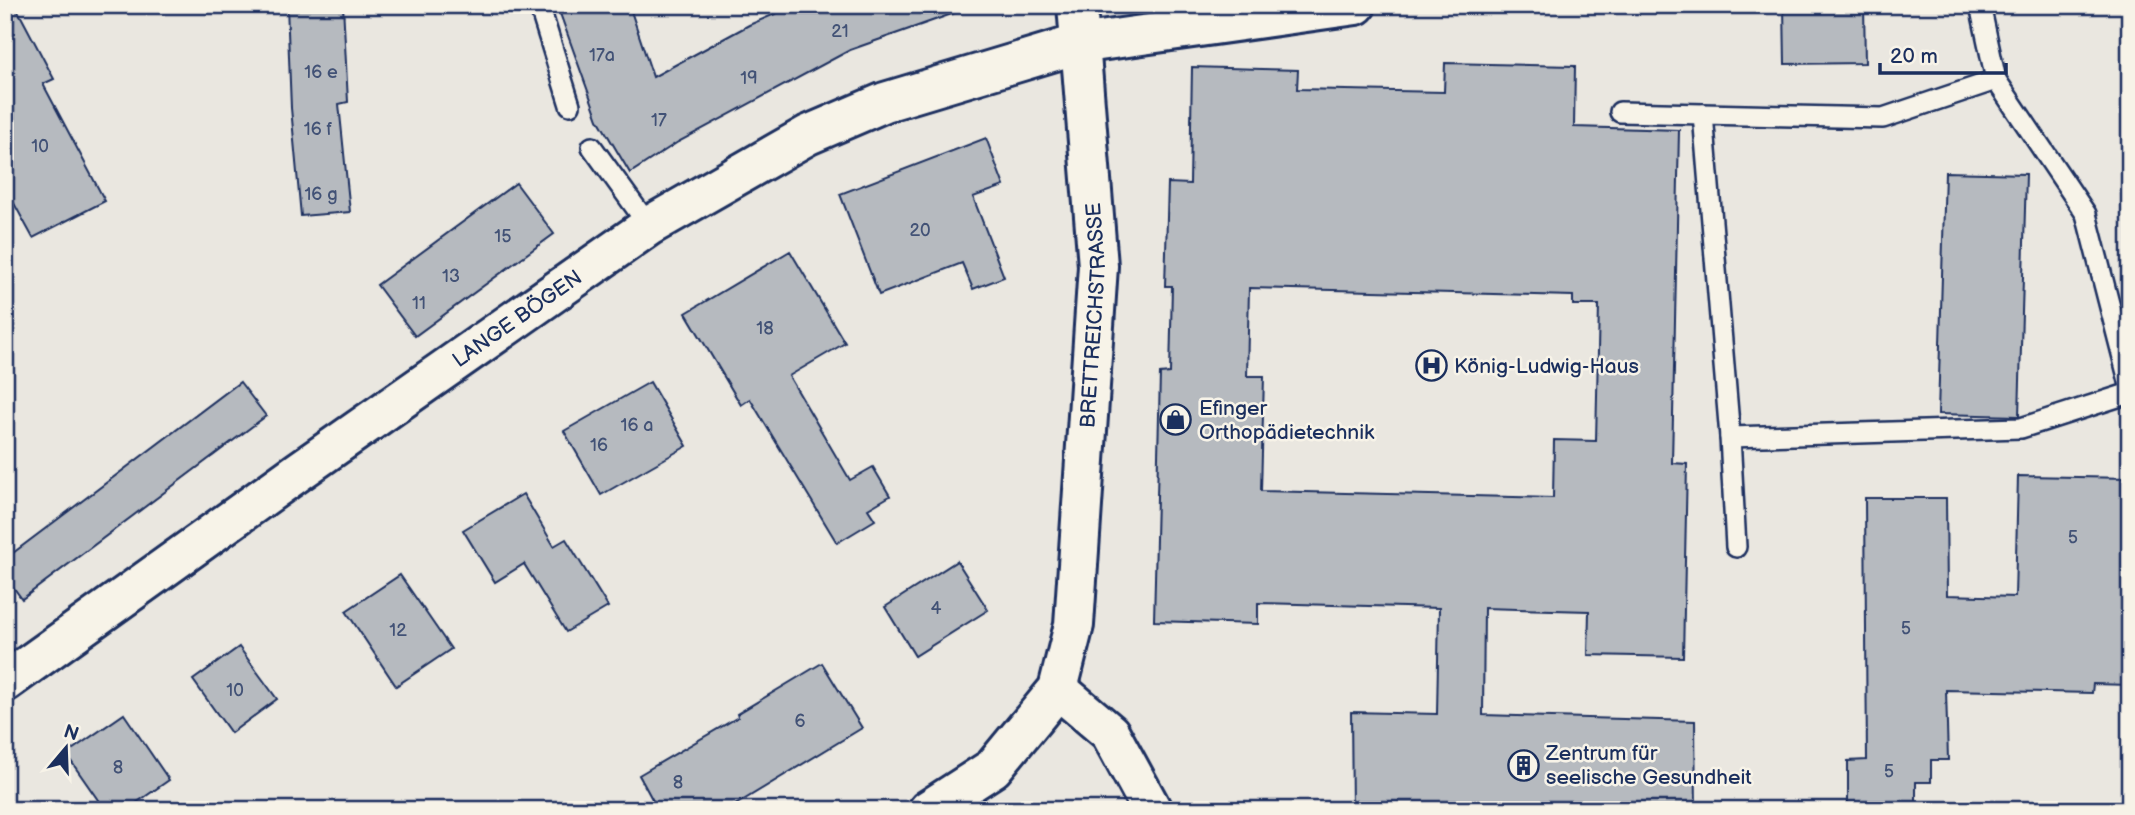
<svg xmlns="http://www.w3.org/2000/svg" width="2135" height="815" font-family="'Balsamiq Sans',sans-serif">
<rect width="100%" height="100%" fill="#eae7e0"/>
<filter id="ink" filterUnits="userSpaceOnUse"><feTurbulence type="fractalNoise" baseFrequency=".0143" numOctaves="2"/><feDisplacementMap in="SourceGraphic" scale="14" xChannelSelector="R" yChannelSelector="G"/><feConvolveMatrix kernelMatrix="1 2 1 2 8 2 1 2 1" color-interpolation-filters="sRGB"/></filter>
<g filter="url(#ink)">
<g fill="#b6babf" stroke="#1b2f5e" stroke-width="2" fill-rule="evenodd">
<polygon points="5,5 15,5 54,79 43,84 105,201 33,238 5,187"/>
<polygon points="287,5 343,5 348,102 339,104 350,212 301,216 291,108"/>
<polygon points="557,5 629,5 653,77 749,25 796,5 962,5 963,10 850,50 678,142 630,173 598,119"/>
<polygon points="1784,5 1864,5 1865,63 1785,64"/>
<path d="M1445 63 1575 66 1574 127 1679 130 1672 463 1687 464 1683 657 1588 655 1589 611 1484 608 1483 715 1695 721 1696 810H1352L1351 712 1437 714 1439 608 1258 603V624L1154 621 1160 374 1170 373 1172 286H1165L1168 183 1190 184 1192 67 1298 70 1297 89 1444 92ZM1249 288 1573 296V305H1599L1596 441 1554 440 1553 498 1261 491 1264 376H1247Z"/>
<polygon points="986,138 1004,186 973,197 1004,277 973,289 962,263 879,295 840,194"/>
<polygon points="1945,172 2026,174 2019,416 1938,414"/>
<polygon points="516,183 554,234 415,336 377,285"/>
<polygon points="790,251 845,343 789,376 850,480 873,467 890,496 868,509 875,520 837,543 750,399 741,405 686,313"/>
<polygon points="240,382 266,416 22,599 5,576 5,559"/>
<polygon points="650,382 687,446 601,495 564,431"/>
<polygon points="2018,476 2130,478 2130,685 2093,684 2092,693 1946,690 1948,760 1931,760 1931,782 1916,782 1916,810 1848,810 1848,761 1867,760 1865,498 1946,498 1947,595 2015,597"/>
<polygon points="523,494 554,546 566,539 608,607 566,632 524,564 495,582 463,530"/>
<polygon points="957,561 988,610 915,656 885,607"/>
<polygon points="400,575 451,649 396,686 346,611"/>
<polygon points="239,647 277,699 231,733 193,680"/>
<polygon points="822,663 862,728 727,810 658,810 639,775 738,717 737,714"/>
<polygon points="124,714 169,780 126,810 105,810 66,754"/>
</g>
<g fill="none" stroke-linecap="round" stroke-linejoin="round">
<defs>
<g id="lane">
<polyline points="539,5 570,105"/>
<polyline points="1980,5 1996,80 2086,214 2130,385"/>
<polyline points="1996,80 1883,118 1703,114 1730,437 2021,428 2130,393"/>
<polyline points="1620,112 1703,114"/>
<polyline points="592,147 649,226"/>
<polyline points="1730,437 1736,547"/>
</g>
<g id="street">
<path id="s1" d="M5 682 298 472 649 226 808 135 885 102 1078 44 1356 5"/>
<polyline points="1058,689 1110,733 1152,810"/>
<path id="s2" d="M928 810 993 768 1058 689 1074 625 1098 266 1077 5"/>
</g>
</defs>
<use href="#lane" stroke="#1b2f5e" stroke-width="24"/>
<use href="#street" stroke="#1b2f5e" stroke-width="44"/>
<use href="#lane" stroke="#f7f3e8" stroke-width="19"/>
<use href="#street" stroke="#f7f3e8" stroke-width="38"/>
</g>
</g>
<defs>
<symbol id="hospital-ring" viewBox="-11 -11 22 22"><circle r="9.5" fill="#f7f3e8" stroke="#1b2f5e" stroke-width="1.5"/><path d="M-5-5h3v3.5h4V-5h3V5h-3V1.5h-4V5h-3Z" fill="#1b2f5e"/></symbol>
<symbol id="shop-ring" viewBox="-11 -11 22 22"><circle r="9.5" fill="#f7f3e8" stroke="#1b2f5e" stroke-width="1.5"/><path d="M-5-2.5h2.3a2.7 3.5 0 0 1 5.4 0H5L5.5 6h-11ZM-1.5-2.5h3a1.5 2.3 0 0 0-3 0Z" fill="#1b2f5e"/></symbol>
<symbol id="building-ring" viewBox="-11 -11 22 22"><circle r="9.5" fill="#f7f3e8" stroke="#1b2f5e" stroke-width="1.5"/><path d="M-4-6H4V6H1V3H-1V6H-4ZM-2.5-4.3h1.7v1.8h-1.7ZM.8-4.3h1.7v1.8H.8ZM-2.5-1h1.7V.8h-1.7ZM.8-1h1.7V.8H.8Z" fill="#1b2f5e"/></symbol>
</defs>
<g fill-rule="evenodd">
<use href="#hospital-ring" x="1414" y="348" width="35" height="35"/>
<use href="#shop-ring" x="1158" y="402" width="35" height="35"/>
<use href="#building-ring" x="1506" y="748" width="35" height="35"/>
</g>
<g text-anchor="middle" stroke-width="5" stroke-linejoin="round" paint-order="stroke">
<g font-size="18" fill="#425276">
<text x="840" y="37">21</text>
<text x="602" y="61">17a</text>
<text x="321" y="78">16 e</text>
<text x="749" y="84">19</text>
<text x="659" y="126">17</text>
<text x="318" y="135">16 f</text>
<text x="40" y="152">10</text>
<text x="321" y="200">16 g</text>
<text x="920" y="236">20</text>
<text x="503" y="242">15</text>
<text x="451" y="282">13</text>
<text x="419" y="309">11</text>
<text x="765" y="334">18</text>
<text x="637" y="431">16 a</text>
<text x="599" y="451">16</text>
<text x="2073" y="543">5</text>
<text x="936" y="614">4</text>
<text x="1906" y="634">5</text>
<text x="398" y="636">12</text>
<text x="235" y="696">10</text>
<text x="800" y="727">6</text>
<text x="118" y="773">8</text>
<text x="1889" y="777">5</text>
<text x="678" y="788">8</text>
</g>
<g font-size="21" fill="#1b2f5e" stroke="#f7f3e8">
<text dy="7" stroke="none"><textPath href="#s2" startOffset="556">BRETTREICHSTRASSE</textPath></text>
<text dy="7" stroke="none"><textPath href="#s1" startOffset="628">LANGE BÖGEN</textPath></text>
</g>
<g font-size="21" fill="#1b2f5e" stroke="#f7f3e8" text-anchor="start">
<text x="1454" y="373">König-Ludwig-Haus</text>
<text x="1199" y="415">Efinger<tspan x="1199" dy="24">Orthopädietechnik</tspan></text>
<text x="1546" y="760">Zentrum für<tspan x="1546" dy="24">seelische Gesundheit</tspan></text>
</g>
</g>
<rect width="2135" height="815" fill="none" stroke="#f7f3e8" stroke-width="28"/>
<rect x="14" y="14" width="2107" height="787" fill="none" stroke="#1b2f5e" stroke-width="2.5" filter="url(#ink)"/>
<g transform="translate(66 748) rotate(19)" stroke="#f7f3e8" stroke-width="5" paint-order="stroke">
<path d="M0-5L12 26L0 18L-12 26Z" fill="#1b2f5e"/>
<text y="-10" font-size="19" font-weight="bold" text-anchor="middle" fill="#1b2f5e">N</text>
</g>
<path d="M1880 63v10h126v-10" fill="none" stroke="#1b2f5e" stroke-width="3.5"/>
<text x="1890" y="63" font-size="21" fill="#1b2f5e" stroke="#f7f3e8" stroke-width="5" paint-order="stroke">20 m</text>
</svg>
